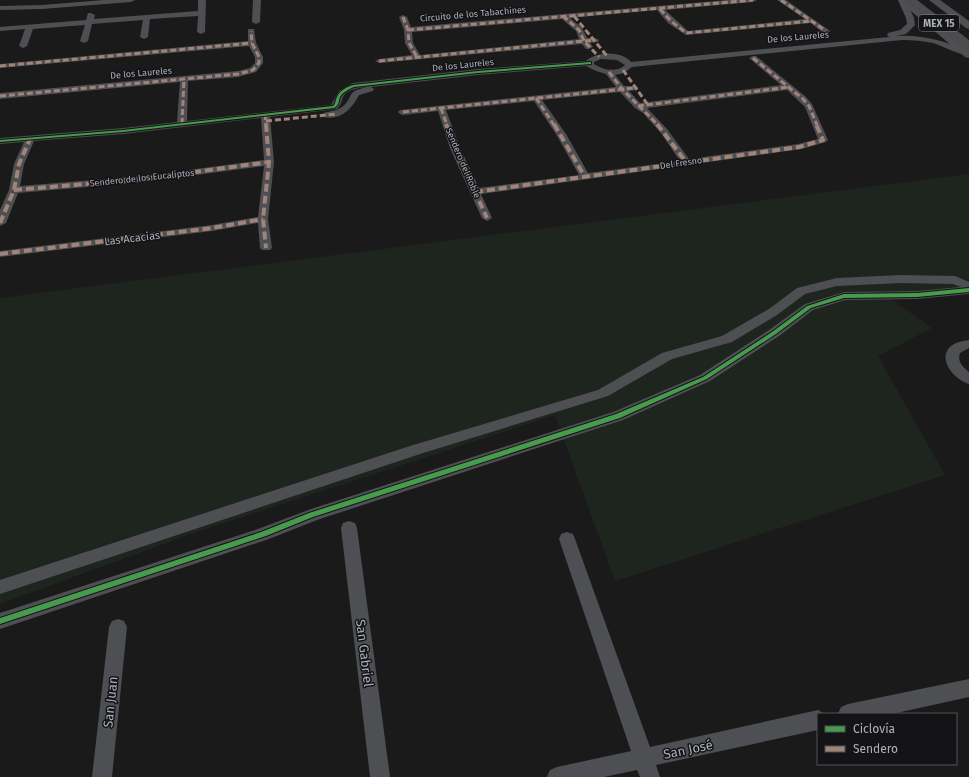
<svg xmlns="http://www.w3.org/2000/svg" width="969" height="777" font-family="'Fira Sans',sans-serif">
<rect width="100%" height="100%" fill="#1a1a1a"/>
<polygon fill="#1e251e" points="969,174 969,291 880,291 932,328 878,356 945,475 615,581 555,415 191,534 0,604 0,298"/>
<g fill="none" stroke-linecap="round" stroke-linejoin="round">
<g fill="#4e4f53" fill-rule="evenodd">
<polygon points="104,0 135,0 131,2 42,9 0,10 0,6 42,5"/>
<polygon points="198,0 206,0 205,32 201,34 197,32 198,16 150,19 148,37 144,39 140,37 143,20 92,24 88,41 84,43 80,41 85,25 33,29 27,46 23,48 19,46 25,29 0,31 0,27 86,20 88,13 91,13 95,15 94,19 198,11"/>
<polygon points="253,0 261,0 260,22 256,24 252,22"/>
<path d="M728 0H757L753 2 665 10 688 31 805 19 777 0H786L830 31 829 33H823L811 23 686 35 668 23 657 10 570 18 582 28 587 38H595L599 40 598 42 590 43 593 47 589 49H586L582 44 379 63 375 61 379 59 412 55 405 43 404 30 399 17 403 15 407 17 411 27ZM562 19 576 31 579 39 420 55 413 43 412 32Z"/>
<path d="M898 0H906L914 18 915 25 906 34 895 36C921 34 945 41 969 51V55C961 56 942 46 933 43 923 41 913 40 902 40L632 67 624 73 615 75 624 86H637L638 88 637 90 629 91 640 103 781 85 749 58 753 56H756L806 97 812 104 828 140 826 142 802 149 481 194 492 218 487 221 482 218 470 192 450 148 438 111 403 115 400 114 398 112 400 110 616 87 606 74 596 71 586 66 478 75 371 87 374 89 373 91 359 95C352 109 340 121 324 117L322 115 324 113C330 111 337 111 342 107 355 97 344 92 367 87 359 88 347 89 343 97 341 102 341 105 337 109L270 117 274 162 268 219 272 248 270 250H262L260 248 258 223 212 231 0 257V251L212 225 258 217 264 166 143 182 18 193 6 223 0 226V210L9 190 14 164 24 142 0 144V138L123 128 177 122 180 82 0 99V93L238 71 250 68 255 63V57L249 46 0 68V64L248 41V29H254L256 43 263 57V63L256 72 238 77 188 81 187 121 331 105 339 91 353 83 478 69 586 61C597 51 622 51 631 62L889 37 887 35 888 33 900 30 907 24 906 18ZM601 59 617 60 625 65C617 73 603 70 594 64V62ZM787 90 805 107 818 139 798 144 689 159 667 129 647 108ZM620 92 635 108 643 113 661 133 680 161 588 173 566 134 542 100ZM534 101 556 134 579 175 479 188 460 148 446 110ZM261 118 264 160 143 176 20 186 24 164 34 141 123 134Z"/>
<polygon points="901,275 955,276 969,282 969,294 917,299 845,300 813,310 779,336 710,381 623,420 317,520 269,539 0,629 0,613 258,529 311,509 613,412 700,375 769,330 805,304 844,292 917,291 961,287 953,284 901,283 837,286 805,294 777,315 732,342 672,359 608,396 420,454 0,594 0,580 410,446 598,390 662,353 722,336 769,309 797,288 837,278"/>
<path d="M969 340V348L960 353C957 362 963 367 969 372V384C955 380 936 359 951 346 956 342 963 341 969 340Z"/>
<polygon points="349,521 355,523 357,528 390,777 370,777 341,528 343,523"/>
<polygon points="567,532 573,534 575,539 650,747 818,710 825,714 818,714 818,730 656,765 660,777 640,777 637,770 604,777 547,777 550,770 557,767 631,751 559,539 561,534"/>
<polygon points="118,619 124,621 127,627 112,777 92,777 109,627 112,621"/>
<polygon points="969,679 969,697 892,714 838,714 841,707 848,704"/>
</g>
<g fill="#4e4f53" fill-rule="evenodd">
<polygon points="898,0 909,0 969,50 969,58 965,57"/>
<polygon points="929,0 940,0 969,21 969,29 966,28"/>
</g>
<polygon fill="#4c4c4f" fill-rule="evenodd" points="904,0 917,0 969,40 969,50 965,49"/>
<g stroke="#a18479" stroke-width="3" stroke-dasharray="6 3" stroke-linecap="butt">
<polyline points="781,0 826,31"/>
<polyline points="660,9 671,21 686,33 811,21"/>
<polyline points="563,16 579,30 584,41 599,57"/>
<polyline points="574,16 607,56"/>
<polyline points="403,17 408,30 409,43 417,57"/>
<polyline points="408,30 753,0"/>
<polyline points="753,58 803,99 809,106 817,125"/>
<polyline points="379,61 595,40"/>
<polyline points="0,66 252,43"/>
<polyline points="623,70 648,105 647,107"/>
<polyline points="609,72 622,89 658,125"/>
<polyline points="0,96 238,74 253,70 259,63 259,57 252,43 251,31"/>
<polyline points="536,98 554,125"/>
<polyline points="638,106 789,87"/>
<polyline points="441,108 447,125"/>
<polyline points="403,112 634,88"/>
<polyline points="265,114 266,125"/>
<polyline points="266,121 337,114"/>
<polyline points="182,124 184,79"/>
</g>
<g stroke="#a18479" stroke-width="4" stroke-dasharray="8 4" stroke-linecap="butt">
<polyline points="266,124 269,162 263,219 266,248"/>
<polyline points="446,124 455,148 487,218"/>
<polyline points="554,124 585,177"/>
<polyline points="657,124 686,162"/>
<polyline points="14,190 143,179 269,162"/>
<polyline points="475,192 799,147 823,140 816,124"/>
<polyline points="0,223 14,190 19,164 30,139"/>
<polyline points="0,254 212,228 263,219"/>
</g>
<defs>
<g id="cycleway">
<path d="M590 62H591V64L478 73 354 87C349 89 343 92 340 97 338 103 340 104 334 108L123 132 0 142V140L123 130 333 106C336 103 335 101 337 97 340 90 347 87 353 85L478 71Z"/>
<polygon points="969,288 969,292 917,297 844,298 811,308 776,334 707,379 620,418 313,517 266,536 0,624 0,618 261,532 309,513 616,414 703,377 772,332 807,306 844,294 917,293"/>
</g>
</defs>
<use href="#cycleway" stroke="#141416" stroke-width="2"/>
<use href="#cycleway" fill="#469c4c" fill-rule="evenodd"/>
</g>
<g text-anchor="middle" stroke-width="3" stroke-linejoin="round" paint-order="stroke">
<g font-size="9" fill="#abb1bb" stroke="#141416">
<text transform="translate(473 14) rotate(-5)" y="3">Circuito de los Tabachines</text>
<text transform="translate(798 37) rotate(-5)" y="3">De los Laureles</text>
<text transform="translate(463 65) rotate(-6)" y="3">De los Laureles</text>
<text transform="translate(141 73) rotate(-5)" y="3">De los Laureles</text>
<text transform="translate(463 163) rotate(67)" y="3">Sendero del Roble</text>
<text transform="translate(681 163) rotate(-8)" y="3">Del Fresno</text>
<text transform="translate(142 178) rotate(-6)" y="3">Sendero de los Eucaliptos</text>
</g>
<rect fill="#141416" stroke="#7e828a" stroke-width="1" x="919" y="15" width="40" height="16" rx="3"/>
<g font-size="10" font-weight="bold" fill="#abb1bb">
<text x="939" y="27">MEX 15</text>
</g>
<g font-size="11" fill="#abb1bb" stroke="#141416">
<text transform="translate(132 238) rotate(-7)" y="4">Las Acacias</text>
</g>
<g font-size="13" fill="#abb1bb" stroke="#141416">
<text transform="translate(365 653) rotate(83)" y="5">San Gabriel</text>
<text transform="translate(110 702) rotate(-84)" y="5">San Juan</text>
<text transform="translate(688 749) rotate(-12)" y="5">San José</text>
</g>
</g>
<rect x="817" y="713" width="140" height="52" fill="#141416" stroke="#505358"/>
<rect x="825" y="726" width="20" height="6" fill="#469c4c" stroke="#505358"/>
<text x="853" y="733" font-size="12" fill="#abb1bb">Ciclovía</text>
<rect x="825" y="746" width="20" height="6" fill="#a18479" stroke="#505358"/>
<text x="853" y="753" font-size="12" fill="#abb1bb">Sendero</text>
</svg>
